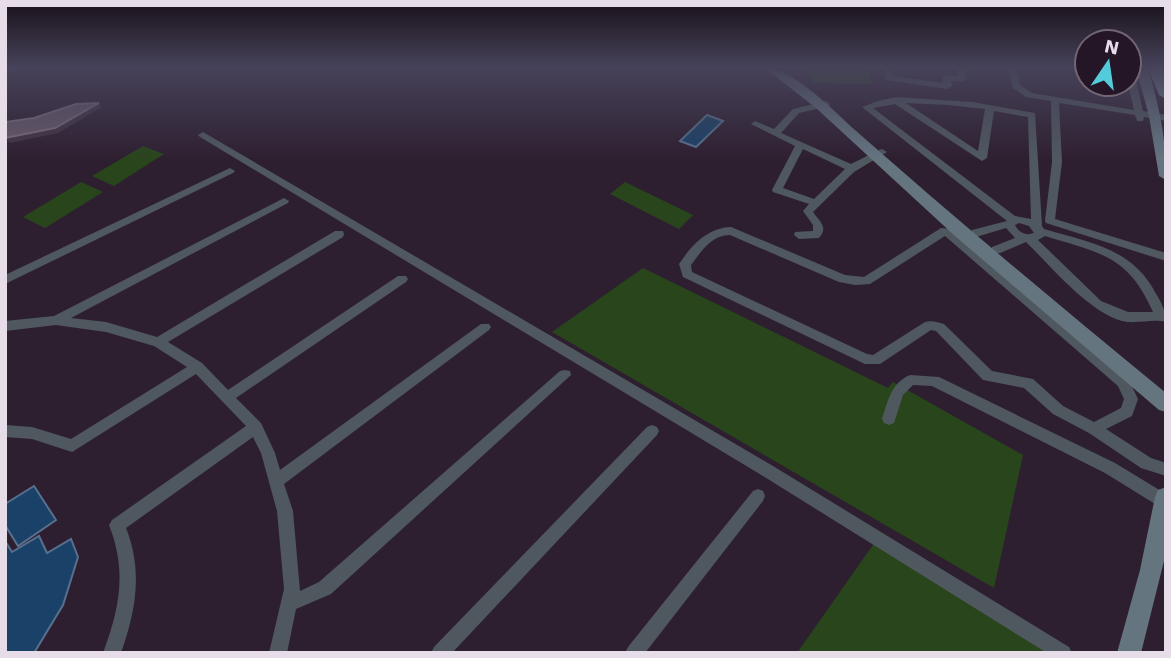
<svg xmlns="http://www.w3.org/2000/svg" width="1171" height="658" font-family="'Work Sans',sans-serif">
<rect width="100%" height="100%" fill="#2e1f30"/>
<g fill="#29451c">
<polygon points="802,68 870,68 871,84 814,83"/>
<polygon points="143,146 164,154 114,186 92,176"/>
<polygon points="81,182 103,192 45,228 23,217"/>
<polygon points="625,182 693,215 679,229 610,194"/>
<polygon points="643,268 888,388 893,382 1023,455 994,588 552,332"/>
<polygon points="875,542 1053,653 797,653"/>
</g>
<g fill="#1a4167" stroke="#58708e" stroke-width="2">
<polygon points="707,115 723,121 696,147 680,141"/>
<polygon points="34,486 56,520 18,546 5,525 5,504"/>
<polygon points="39,536 47,553 71,539 78,557 63,605 34,653 5,653 5,541 12,552"/>
</g>
<g fill="none" stroke-linecap="round" stroke-linejoin="round">
<g fill="#4f585f" fill-rule="evenodd">
<polygon points="884,68 892,68 893,76 943,83 943,76 958,76 956,68 964,68 967,79 963,81 951,81 952,86 948,89 886,80"/>
<polygon points="1008,68 1016,68 1020,85 1032,93 1134,110 1128,84 1129,68 1133,68 1143,111 1166,115 1166,121 1144,117 1143,121 1137,121 1135,115 1059,103 1062,162 1055,219 1166,253 1166,261 1046,223 1045,221 1052,162 1051,101 1026,97 1013,88"/>
<path d="M896 97 972 102 1035 113 1042 226 1044 229C1088 242 1132 248 1155 292 1161 302 1166 311 1166 322 1153 319 1141 323 1128 322 1093 318 1051 266 1026 242L1000 253H992L991 250 992 247 1015 238 1006 228 976 237 971 233 972 230 1007 221 862 107 878 101ZM906 103 948 105 985 109 978 151ZM895 104 982 161 987 158 994 111 1028 117 1031 219 1015 216 873 108ZM1019 223 1029 226 1034 233C1026 236 1019 233 1015 225ZM1045 236C1100 253 1128 255 1153 312H1128L1101 301 1038 240Z"/>
<path d="M826 101 830 104 829 106 799 113 781 133 851 164 879 150 882 149 887 152 854 172 813 212C819 221 829 227 819 238L799 239 794 235 795 232 813 231V225L803 211 809 204 773 192 772 190 795 146 751 124 755 121 774 129 793 109ZM803 149 845 169 814 199 783 188Z"/>
<polygon points="203,132 773,466 1069,647 1072,653 1047,653 763,476 200,137 198,135"/>
<polygon points="230,168 235,171 233,173 5,284 5,275"/>
<path d="M284 198 289 201 288 203 71 318 106 322 157 337 335 231H343L344 234 343 237 168 342 202 363 228 390 398 276H406L408 279 406 282 236 398 261 423 275 453 280 470 481 324H489L491 327 489 330 284 484 293 511 300 591 319 582 560 371 565 370 570 371 571 375 331 594 296 609 287 653H269L284 589 277 511 261 453 253 437 126 528C143 571 136 610 121 653H103C120 607 127 571 109 525L112 520 246 426 196 374 72 452 32 439 5 437V425L32 427 71 439 187 367 154 346 106 332 56 325 5 331V321L54 316Z"/>
<path d="M731 227 845 275 864 277 941 228 952 229 1128 378 1138 399 1132 416 1106 429 1151 458 1166 463V476L1141 468 1089 433 1053 414 1024 388 983 380 936 331 931 330 880 364H865L683 277 679 264C692 245 707 228 731 227ZM730 235 839 282 855 285 870 284 945 236 1118 386 1124 399 1121 408 1094 422 1063 406 1033 379 992 371 944 324C938 322 931 320 925 322L873 355 867 354 692 272 691 265C701 252 711 235 730 235Z"/>
<path d="M910 375 939 377 1115 463 1166 494V509L1160 507 1105 473 932 386 913 385 903 395 894 423 889 425 884 423 882 419C888 401 891 383 910 375Z"/>
<polygon points="652,425 657,427 659,431 657,435 452,653 431,653 434,647 647,427"/>
<polygon points="758,489 763,491 765,496 763,501 645,653 625,653 628,647 753,491"/>
</g>
<g fill="#657580" fill-rule="evenodd">
<path d="M765 68C792 67 835 112 855 130 957 220 1061 307 1166 393V412L1159 410 955 236 816 108Z"/>
<path d="M1136 68H1148C1160 111 1166 135 1166 180L1159 176 1149 116Z"/>
<polygon points="1166,487 1166,553 1141,653 1117,653 1140,570 1155,497 1158,490"/>
</g>
<polygon fill="#778b99" fill-rule="evenodd" points="1148,68 1162,68 1166,77 1166,99 1159,95"/>
</g>
<polygon fill="#59495b" points="5,68 67,68 5,72"/>
<polygon fill="#413243" points="99,103 102,107 58,133 10,143 6,138"/>
<polygon fill="#68596a" stroke="#7c6e7e" stroke-width="2" points="99,103 55,128 5,138 5,122 34,118 76,104"/>
<linearGradient id="sky" x2="0" y2="1"><stop stop-color="#19111a"/><stop offset="0.42" stop-color="#464259"/><stop offset="1" stop-color="#464259" stop-opacity="0"/></linearGradient>
<rect width="1171" height="160" fill="url(#sky)"/>
<rect width="1171" height="658" fill="none" stroke="#e7dde9" stroke-width="14"/>
<g transform="translate(1108 63) rotate(13)"><circle r="33" fill="#241626" stroke="#726674" stroke-width="2"/>
<path d="M0-5L12 26L0 18L-12 26Z" fill="#53cbda"/>
<text y="-10" font-size="19" font-weight="bold" text-anchor="middle" fill="#e7dde9">N</text>
</g>
</svg>
